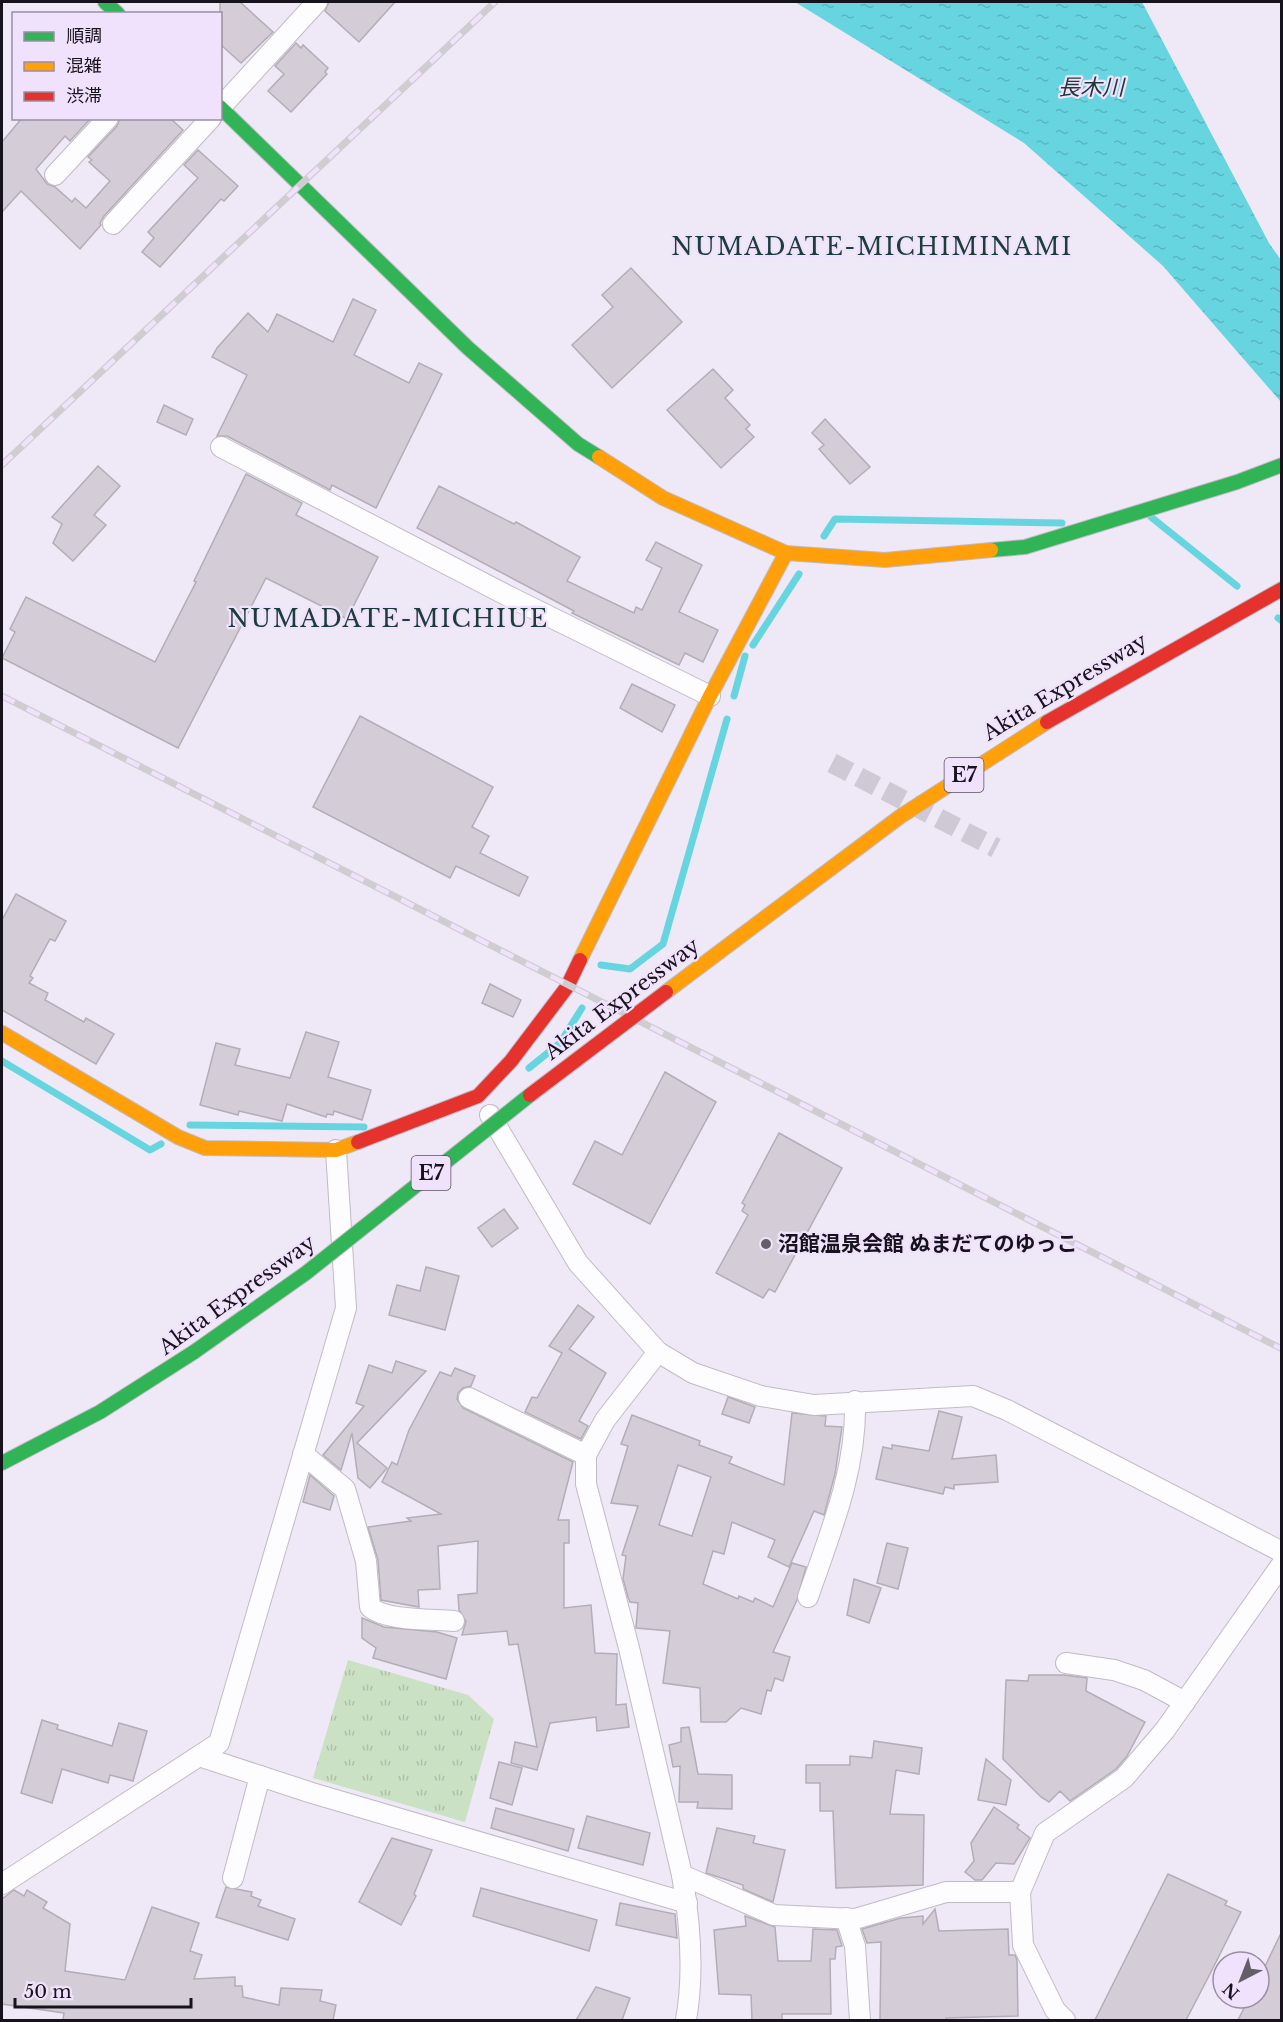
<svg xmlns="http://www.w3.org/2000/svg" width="1283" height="2022" font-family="'Libre Baskerville','Noto Sans JP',serif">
<defs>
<pattern id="park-tufts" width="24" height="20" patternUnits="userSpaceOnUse" patternTransform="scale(1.5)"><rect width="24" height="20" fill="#cbe1c4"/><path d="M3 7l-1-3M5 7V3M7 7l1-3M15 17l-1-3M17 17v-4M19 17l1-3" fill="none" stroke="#aec0a8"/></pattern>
<pattern id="water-ripples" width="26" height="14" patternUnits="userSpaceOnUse" patternTransform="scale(1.5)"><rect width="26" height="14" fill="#67d5e0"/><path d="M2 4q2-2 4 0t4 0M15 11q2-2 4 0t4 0" fill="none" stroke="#59b6c0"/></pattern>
</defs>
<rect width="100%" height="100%" fill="#efe8f6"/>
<polygon fill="url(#park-tufts)" points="348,1660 468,1695 494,1719 465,1822 313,1778"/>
<polygon fill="url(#water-ripples)" points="795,2 1142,2 1269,243 1281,260 1281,402 1163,266 1024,143"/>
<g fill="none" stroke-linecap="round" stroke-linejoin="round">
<g stroke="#67d5e0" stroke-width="7">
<polyline points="1151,517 1237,586"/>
<polyline points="824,536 835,519 1062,523"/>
<polyline points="1278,618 1282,621"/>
<polyline points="753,645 799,574"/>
<polyline points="734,696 745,656"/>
<polyline points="601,965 630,969 663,944 727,719"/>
<polyline points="2,1061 150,1150 161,1144"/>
<polyline points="529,1068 560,1043 582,1008"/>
<polyline points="190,1125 364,1127"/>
</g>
</g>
<g fill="#d4cdd8" stroke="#b3adb7" stroke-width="1.5" fill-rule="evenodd">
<polygon points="220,2 240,2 273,32 241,63 220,44"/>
<polygon points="329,2 395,2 359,42 325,11"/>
<polygon points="296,43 301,48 303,45 328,68 325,72 327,74 291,112 268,91 284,74 275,66"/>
<polygon points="22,118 91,118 70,141 65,136 36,169 47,184 55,187 72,202 75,198 86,208 110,181 89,162 92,160 88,157 117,126 120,118 170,118 183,130 104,216 100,223 101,225 80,249 21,191 2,212 2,142"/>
<polygon points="198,150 238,186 224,201 221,199 160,267 142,252 154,238 148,232 198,178 184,165"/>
<polygon points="631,268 682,322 612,388 572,345 613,307 602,295"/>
<polygon points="353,299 376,310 354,355 409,383 419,363 442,374 376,508 332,485 330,490 317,483 227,436 217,436 247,375 212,357 217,348 248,313 268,332 277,314 333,342"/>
<polygon points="713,369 733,390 725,398 750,425 746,429 754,437 721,468 667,410"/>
<polygon points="164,405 193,419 186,435 157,422"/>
<polygon points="825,419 870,467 850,484 819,449 824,445 812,433"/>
<polygon points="98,466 120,486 94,515 106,525 73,561 53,543 62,524 52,517"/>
<polygon points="246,474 302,503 296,515 378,557 347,619 266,578 178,748 2,658 15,632 10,629 26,597 155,662 196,582 194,581"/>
<polygon points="439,486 514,524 516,522 580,557 567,581 634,613 636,607 642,610 662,568 646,560 656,542 702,565 679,612 718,630 703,662 685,653 679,665 572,613 574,611 417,528"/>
<polygon points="632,684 675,705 662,732 620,708"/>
<polygon points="360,716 493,787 472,827 489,836 480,853 528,877 519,896 456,866 450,878 313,807"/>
<polygon points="16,894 66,921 55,941 50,939 30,976 33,978 29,983 48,993 45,1000 84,1022 86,1018 114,1034 96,1064 2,1010 2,920"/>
<polygon points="490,984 521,1000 513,1017 482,1003"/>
<polygon points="306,1032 339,1042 328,1077 371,1090 362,1120 334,1111 333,1115 327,1114 326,1117 287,1104 282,1121 239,1111 238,1115 200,1105 216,1043 240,1049 235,1065 290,1078"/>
<polygon points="665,1072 716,1102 650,1224 573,1184 595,1141 622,1155"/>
<polygon points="779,1133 842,1168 775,1292 769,1289 763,1298 716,1273 748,1215 742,1211 745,1205 742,1203"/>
<polygon points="504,1209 518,1228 492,1247 478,1228"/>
<polygon points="426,1267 459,1276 445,1330 389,1315 397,1285 420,1291"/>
<polygon points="578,1305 594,1317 569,1349 606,1373 579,1421 588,1426 581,1439 525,1412 532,1397 537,1398 562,1353 549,1346"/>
<polygon points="396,1361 426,1371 357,1443 387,1468 370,1488 358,1478 352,1433 341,1470 323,1455 364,1406 356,1403 369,1365 392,1373"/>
<polygon points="455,1368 475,1376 471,1386 463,1388 458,1393 457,1399 463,1408 573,1462 558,1520 569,1520 569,1543 564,1543 564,1608 591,1605 595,1653 617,1654 616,1705 626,1704 629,1727 597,1731 596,1717 550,1723 537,1770 511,1763 515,1742 537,1747 518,1644 509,1645 507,1631 462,1635 466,1621 459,1610 458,1595 477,1593 478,1541 438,1546 440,1589 418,1590 419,1607 381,1600 378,1560 368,1527 411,1521 407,1518 441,1514 382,1482 392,1462 397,1465 409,1430 440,1372 451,1376"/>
<polygon points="728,1397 755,1407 749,1423 722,1414"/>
<polygon points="939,1411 962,1417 952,1459 996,1455 998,1482 954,1485 954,1489 945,1487 943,1494 876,1479 883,1447 892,1449 892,1445 929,1451"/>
<path d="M792 1413 826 1416 825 1426 842 1427 835 1474 824 1515 814 1511 789 1567 768 1557 775 1540 732 1522 724 1554 713 1551 703 1584 738 1599 739 1596 753 1602 755 1598 773 1607 792 1563 806 1567 797 1600 773 1652 790 1657 783 1681 775 1678 771 1691 767 1690 761 1714 741 1708 726 1722H701L700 1688 663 1683 670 1631 636 1628 638 1603 630 1602 628 1597 623 1579 626 1556 622 1555 638 1506 611 1503 628 1446 621 1444 632 1415 700 1441 699 1445 732 1457 729 1463 784 1485ZM678 1465 711 1477 692 1536 659 1525Z"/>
<polygon points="310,1475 334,1496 330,1510 303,1502"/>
<polygon points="887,1543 908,1548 898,1589 877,1583"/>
<polygon points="854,1579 881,1588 869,1623 847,1615"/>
<polygon points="362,1618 384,1627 437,1632 457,1638 446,1679 373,1658 376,1648 362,1638"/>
<polygon points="1029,1675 1064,1675 1087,1678 1086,1691 1145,1722 1127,1756 1116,1769 1070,1801 1060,1791 1049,1802 1041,1797 1003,1759 1006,1680 1028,1681"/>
<polygon points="42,1720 58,1725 57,1729 112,1746 119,1723 147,1731 133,1781 110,1775 108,1783 62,1769 52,1803 21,1793"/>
<polygon points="689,1727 698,1774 732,1775 732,1809 697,1808 698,1802 679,1802 680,1766 673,1767 669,1745 681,1742 681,1728"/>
<polygon points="874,1741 922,1748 919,1774 896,1770 890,1814 924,1815 923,1885 836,1888 833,1811 820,1811 820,1783 806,1783 806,1765 850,1765 850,1756 872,1758"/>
<polygon points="986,1759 1011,1780 1006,1805 978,1800"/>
<polygon points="499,1762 522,1768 512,1805 490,1798"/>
<polygon points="994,1807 1019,1825 1017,1828 1030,1838 1014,1864 996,1863 982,1880 975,1880 965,1872 974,1861 971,1843"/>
<polygon points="496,1808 574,1829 568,1851 491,1828"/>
<polygon points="587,1816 650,1833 643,1865 578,1848"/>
<polygon points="717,1828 755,1836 753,1843 785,1850 773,1902 743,1889 743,1885 706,1873"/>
<polygon points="392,1838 432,1850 414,1894 416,1896 401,1925 359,1902"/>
<polygon points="1168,1874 1227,1901 1225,1905 1241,1912 1210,1974 1186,2020 1095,2020"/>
<polygon points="226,1887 252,1892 251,1896 261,1900 258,1906 295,1919 288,1940 216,1917"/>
<polygon points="481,1888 597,1920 589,1951 473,1916"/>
<polygon points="14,1890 24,1896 27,1890 47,1902 43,1908 70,1924 65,1971 125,1980 152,1907 199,1923 190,1951 202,1955 194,1979 235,1977 235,1986 242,1986 243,1997 279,2005 281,1988 322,1990 320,2001 336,2005 333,2020 63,2020 64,2013 2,2004 2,1899"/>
<polygon points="620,1903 675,1914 677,1938 616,1925"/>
<polygon points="935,1909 939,1931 1008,1929 1009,1955 1015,1955 1017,1960 1018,2016 946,2018 946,2020 880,2020 881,1942 867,1943 862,1929 901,1918 923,1916 923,1924"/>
<polygon points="745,1916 775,1927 778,1961 811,1961 813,1929 837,1930 842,1946 836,1947 835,1959 830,1959 831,2014 782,2014 782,2020 752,2020 751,1995 719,1994 714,1930 746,1926"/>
<polygon points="1281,1933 1281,2020 1238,2020 1249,1998 1259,1998 1259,1979"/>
<polygon points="596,1987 630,1998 622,2020 576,2020"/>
</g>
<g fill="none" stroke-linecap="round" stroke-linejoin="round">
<polyline stroke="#cfc8d5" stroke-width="20" stroke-dasharray="20 10" stroke-linecap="butt" points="832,763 996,848"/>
<defs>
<g id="street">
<polyline points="220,108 317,2"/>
<polyline points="55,175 108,118"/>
<polyline points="113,224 211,118"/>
<polyline points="221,447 512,598 710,696"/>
<polyline points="490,1115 578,1263 658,1352 693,1373 761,1396 814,1405 973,1396 1007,1410 1282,1552"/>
<path d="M658 1352 605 1420 586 1455V1484L629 1648 682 1875C690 1921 694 1975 686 2020"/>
<polyline points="469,1398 586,1455"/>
<path d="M303 1454 345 1489 366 1561 370 1607C386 1621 432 1619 454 1621"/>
<path d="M808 1597C830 1533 857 1470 855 1401"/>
<polyline points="1066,1663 1114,1670 1144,1680 1185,1702"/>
<polyline points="199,1756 312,1793 687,1903"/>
<polyline points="682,1875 774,1915 855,1919 946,1892 1020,1892"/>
<polyline points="233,1878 260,1776"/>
<polyline points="2,1884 219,1743 346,1308 336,1150"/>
<polyline points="846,1918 855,1946 860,2020"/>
<polyline points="1065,2020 1055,2010 1023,1945 1020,1892 1045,1833 1124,1778 1165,1730 1282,1564"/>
</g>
<g id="fast">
<polyline points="105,2 118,14"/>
<polyline points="220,107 468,348 578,444 599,457"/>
<polyline points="991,550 1025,547 1237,482 1282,465"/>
<polyline points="2,1463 100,1412 194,1352"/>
</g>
<g id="slow">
<polyline points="599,457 663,498 786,553 885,560 991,550"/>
<polyline points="580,960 710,696 786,553"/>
<polyline points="666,992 901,816 1047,722"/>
<polyline points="2,1033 178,1137 205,1148 336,1150 358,1142"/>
</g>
<g id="jam">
<polyline points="1047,722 1282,589"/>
<polyline points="358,1142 478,1096 511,1061 567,987 580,960"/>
</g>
</defs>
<use href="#street" stroke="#c1bbc6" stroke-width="22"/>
<use href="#fast" stroke="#c1bbc6" stroke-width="16"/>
<use href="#slow" stroke="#c1bbc6" stroke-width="16"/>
<use href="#jam" stroke="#c1bbc6" stroke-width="16"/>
<use href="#street" stroke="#fdfcfe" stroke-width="20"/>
<use href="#fast" stroke="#30b455" stroke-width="14"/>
<use href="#slow" stroke="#ff9f0a" stroke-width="14"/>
<use href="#jam" stroke="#e5322d" stroke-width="14"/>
<defs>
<g id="rail">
<polyline points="2,465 495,2"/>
<polyline points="2,696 1282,1349"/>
</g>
</defs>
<use href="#rail" stroke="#cfcdd1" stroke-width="7"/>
<use href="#rail" stroke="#f0e2fc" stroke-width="4.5" stroke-dasharray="14" stroke-linecap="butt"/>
<defs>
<polyline id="fast-bridge" points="194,1352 306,1273 530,1095"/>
<polyline id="jam-bridge" points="530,1095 666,992"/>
</defs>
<use href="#fast-bridge" stroke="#c1bbc6" stroke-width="16" stroke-linecap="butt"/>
<use href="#jam-bridge" stroke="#c1bbc6" stroke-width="16" stroke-linecap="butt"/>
<use href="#fast-bridge" stroke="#30b455" stroke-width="14"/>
<use href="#jam-bridge" stroke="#e5322d" stroke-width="14"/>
</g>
<circle fill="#635e68" stroke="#f0e2fc" stroke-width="2" cx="766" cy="1244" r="6"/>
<g text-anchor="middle" stroke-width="4.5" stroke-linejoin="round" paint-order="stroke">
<g fill="#f0e2fc" stroke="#58515f" stroke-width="1.5">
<rect x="944.5" y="758" width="39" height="34" rx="4.5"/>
<rect x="411.5" y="1156" width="39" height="34" rx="4.5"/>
</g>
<g font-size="20" font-weight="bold" fill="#17131c">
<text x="964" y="782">E7</text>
<text x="431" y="1180">E7</text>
</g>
<g font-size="21" fill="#17131c" stroke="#f0e2fc">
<text transform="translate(1065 687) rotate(-31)" y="7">Akita Expressway</text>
<text transform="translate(622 999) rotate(-37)" y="7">Akita Expressway</text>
<text transform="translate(237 1295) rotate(-36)" y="7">Akita Expressway</text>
</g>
<g font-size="21" font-weight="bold" fill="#17131c" stroke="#f0e2fc" text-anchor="start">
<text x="778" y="1251">沼館温泉会館 ぬまだてのゆっこ</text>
</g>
<g font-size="22" font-style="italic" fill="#1e3738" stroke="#f0e2fc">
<text x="1091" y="95">長木川</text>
</g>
<g font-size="24" letter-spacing="1.5" fill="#1b3d3c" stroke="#f0e2fc">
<text x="872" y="255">NUMADATE-MICHIMINAMI</text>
<text x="388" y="627">NUMADATE-MICHIUE</text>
</g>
</g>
<rect width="1283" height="2022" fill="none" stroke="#17131c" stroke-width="6"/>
<rect x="12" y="12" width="210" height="108" fill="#f0e2fc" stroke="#998fa2" stroke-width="1.5"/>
<rect x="24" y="32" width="30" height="9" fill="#30b455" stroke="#998fa2" stroke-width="1.5"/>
<text x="66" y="42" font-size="18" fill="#17131c">順調</text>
<rect x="24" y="62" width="30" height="9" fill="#ff9f0a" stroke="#998fa2" stroke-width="1.5"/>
<text x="66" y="72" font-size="18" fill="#17131c">混雑</text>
<rect x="24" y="92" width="30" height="9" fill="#e5322d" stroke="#998fa2" stroke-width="1.5"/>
<text x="66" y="102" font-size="18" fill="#17131c">渋滞</text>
<g transform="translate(1241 1980) rotate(222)"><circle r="28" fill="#f0e2fc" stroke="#998fa2" stroke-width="1.5"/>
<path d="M0-4.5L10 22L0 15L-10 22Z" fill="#635e68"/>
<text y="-9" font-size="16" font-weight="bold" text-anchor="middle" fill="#17131c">N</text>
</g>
<path d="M15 1998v9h176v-9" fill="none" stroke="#17131c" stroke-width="3"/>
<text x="24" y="1998" font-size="18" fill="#17131c" stroke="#f0e2fc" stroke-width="4.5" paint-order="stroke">50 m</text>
</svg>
